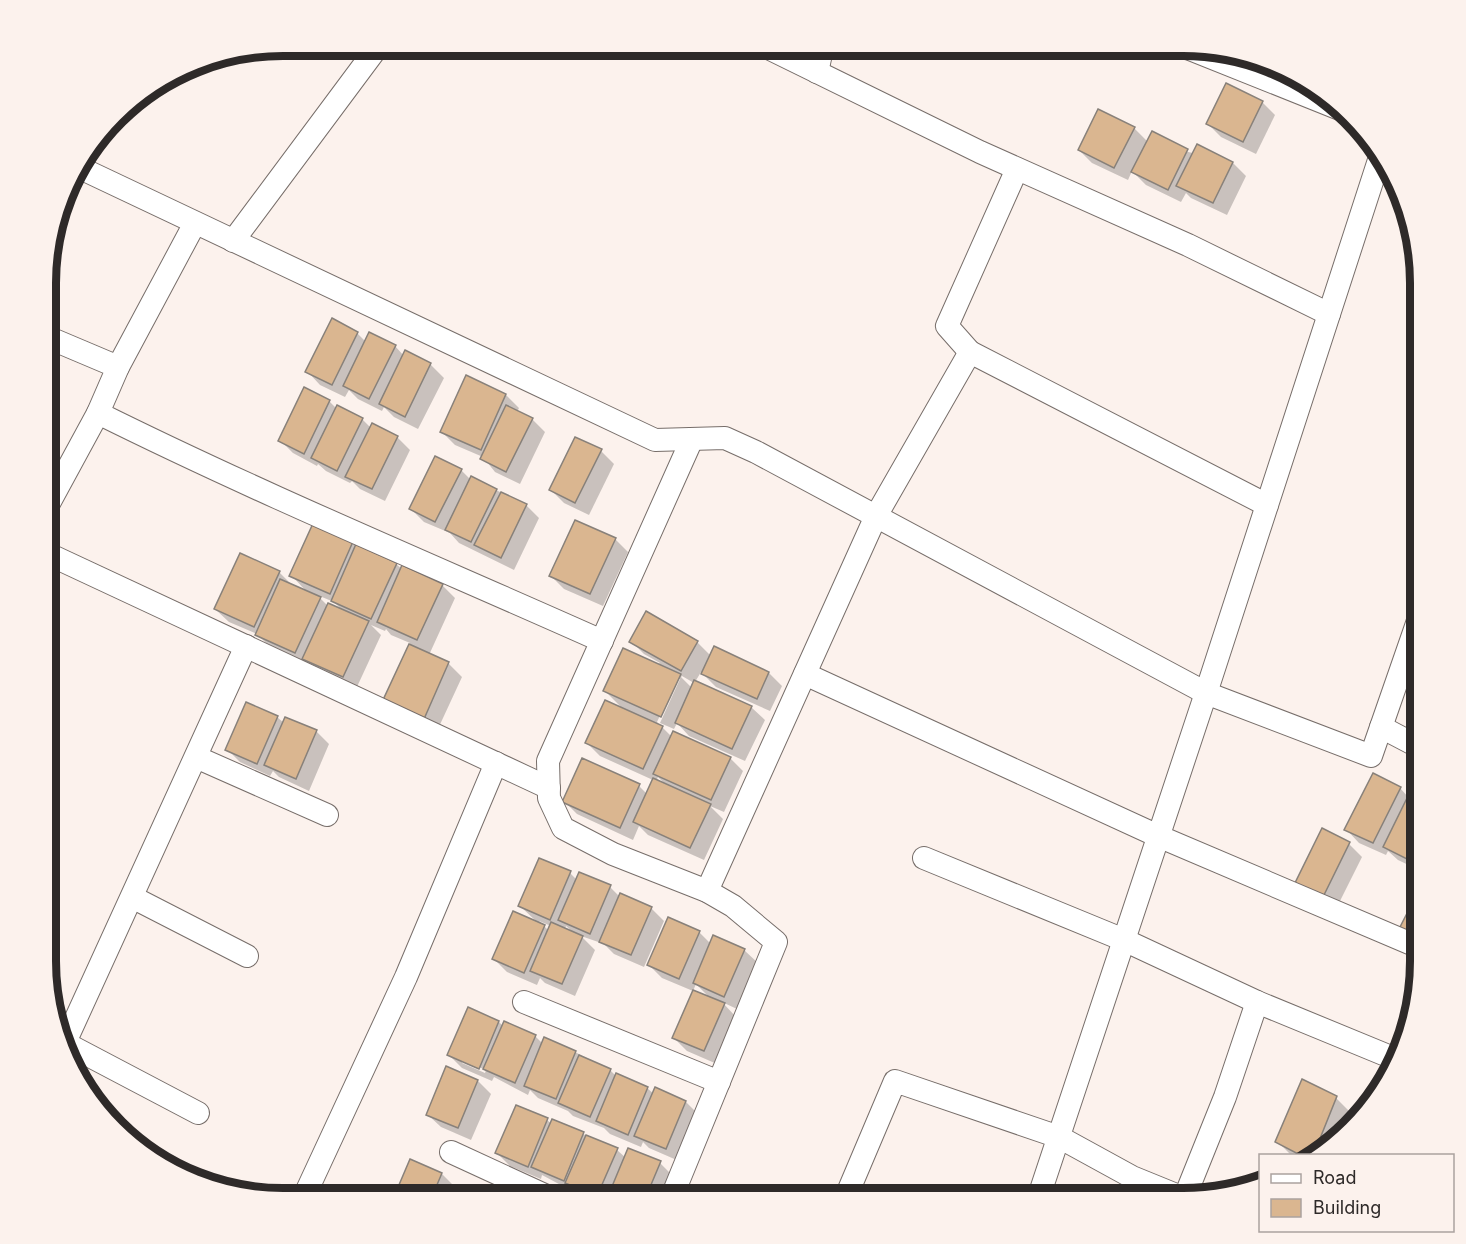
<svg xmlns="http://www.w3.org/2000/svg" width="1466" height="1244" font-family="Inter,sans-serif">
<rect width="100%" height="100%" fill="#fcf2ed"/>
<g fill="#0003" fill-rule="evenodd">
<polygon points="1262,102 1275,115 1256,154 1221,137 1208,124"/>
<polygon points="1134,128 1148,142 1233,163 1246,176 1227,215 1191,198 1186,193 1181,202 1146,185 1132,171 1128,180 1092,163 1079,150"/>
<polygon points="357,333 366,342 395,346 404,356 406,352 431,365 444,378 418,429 394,417 384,407 382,411 358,399 349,390 345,397 320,385 307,371"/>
<polygon points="467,377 506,395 519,408 517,412 532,419 545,432 520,484 495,472 483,457 455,445 442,432"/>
<polygon points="305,389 330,402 337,409 362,419 371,428 397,437 410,450 385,501 360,489 352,481 350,483 326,471 318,464 317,466 293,453 280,440"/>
<polygon points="601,451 614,464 589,515 564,503 551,490"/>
<polygon points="461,470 471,480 472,478 526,505 539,518 514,570 459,543 450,533 424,522 411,509"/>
<path d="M315 521 396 564 402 569 442 585 455 598 429 655 449 664 462 677 437 731 385 700 410 643 391 635 386 629 385 631 371 625 381 635 356 689 270 647 257 634 229 622 215 609 279 572 292 585 307 592 291 575ZM317 595 334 602 343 611 328 606Z"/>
<polygon points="615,539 628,552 603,606 564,589 551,576"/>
<path d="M631 641 697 642 711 656 769 673 782 686 770 711 716 687 701 672 695 682 751 707 765 720 745 761 689 736 677 723 674 729 660 723 680 679H677L657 722 672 737 730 758 743 771 724 812 710 806 723 819 704 860 648 835 639 826 633 840 577 814 564 801 639 786 647 794 653 780 600 756 587 743 623 709 605 691 660 663 644 654ZM682 676 694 683 692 688 681 677ZM658 777 667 786 656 782Z"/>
<polygon points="277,717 284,723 316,731 329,744 309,791 279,777 273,771 270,776 240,762 227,749"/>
<polygon points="1400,788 1409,798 1421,797 1421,871 1398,860 1388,851 1386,855 1359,843 1346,829"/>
<polygon points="1323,830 1349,844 1362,857 1335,911 1296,885"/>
<path d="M570 873 577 880 610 887 620 897 651 908 664 921 644 967 614 954 604 944 581 936 595 950 575 996 545 983 540 978 537 985 507 972 494 959 538 923 520 906ZM539 921 551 926 549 931ZM566 926 574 933 565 929Z"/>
<polygon points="699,932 711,944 744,950 758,963 737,1009 722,1002 737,1018 717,1064 687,1051 674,1038 710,998 696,984 693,991 662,978 649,965"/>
<path d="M499 1022 503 1026 535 1036 543 1044 575 1052 610 1070 616 1076 647 1088 654 1094 656 1089 686 1102 699 1115 679 1161 649 1148 643 1142 641 1147 610 1134 604 1128 573 1116 568 1111 538 1098 530 1090 528 1095 494 1077 492 1081 462 1068 449 1055ZM462 1060 486 1070 485 1073 462 1063Z"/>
<polygon points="447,1068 478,1081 491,1094 471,1140 441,1127 427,1114"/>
<polygon points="1336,1098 1349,1111 1338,1139 1313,1156 1292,1156 1277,1141"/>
<polygon points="547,1120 552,1124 583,1134 617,1150 626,1158 660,1163 673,1176 663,1199 587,1199 542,1175 541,1179 510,1166 497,1153"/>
<polygon points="442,1174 455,1187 449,1199 395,1199"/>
</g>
<g fill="#dab690" stroke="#88817a" stroke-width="1.5">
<polygon points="1226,83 1263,101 1243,142 1206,124"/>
<polygon points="1098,109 1135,127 1114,168 1078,150"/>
<polygon points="1152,131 1188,149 1168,190 1131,172"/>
<polygon points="1197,144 1233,162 1213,203 1176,186"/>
<polygon points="332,318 358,332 332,385 305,372"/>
<polygon points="369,332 396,345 369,399 343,386"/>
<polygon points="405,350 431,363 405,417 379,404"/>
<polygon points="466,375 506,394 481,450 440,432"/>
<polygon points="304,387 330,400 304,454 278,441"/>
<polygon points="337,405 363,418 337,471 311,458"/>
<polygon points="506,405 533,418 506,472 480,459"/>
<polygon points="372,423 398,436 372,489 345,477"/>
<polygon points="575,437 602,449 575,503 549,490"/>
<polygon points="435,456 462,469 435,522 409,509"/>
<polygon points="471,476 497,489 471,542 445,530"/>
<polygon points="501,492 527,504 501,558 474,545"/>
<polygon points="315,519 355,537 330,594 289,576"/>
<polygon points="575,520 616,538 590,594 549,576"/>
<polygon points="356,544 397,563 371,619 331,601"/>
<polygon points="240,553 280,571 254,627 214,609"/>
<polygon points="402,565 443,584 417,640 377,622"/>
<polygon points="280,579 321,597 295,653 255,635"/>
<polygon points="328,603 369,621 343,677 302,659"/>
<polygon points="646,611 698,641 681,671 629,642"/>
<polygon points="409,644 449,662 424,719 383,700"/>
<polygon points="714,646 769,672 757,699 701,674"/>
<polygon points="623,648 681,674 661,717 603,691"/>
<polygon points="694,680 752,706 732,749 675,723"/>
<polygon points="605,700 663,726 643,769 585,743"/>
<polygon points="246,702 278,716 257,764 225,750"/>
<polygon points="285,717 317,730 296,779 264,765"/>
<polygon points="673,731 731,757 711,800 653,774"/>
<polygon points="582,758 640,784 620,828 562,802"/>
<polygon points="1373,773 1401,787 1373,843 1344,830"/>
<polygon points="653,778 711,804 690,848 633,822"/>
<polygon points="1411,790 1421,795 1421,841 1411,861 1383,847"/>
<polygon points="1322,828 1350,842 1322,899 1294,885"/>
<polygon points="539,858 571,871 550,920 518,906"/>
<polygon points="579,872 611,885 590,934 558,920"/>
<polygon points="1421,886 1421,942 1398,931"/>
<polygon points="620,893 652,907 631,955 599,942"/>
<polygon points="513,911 545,925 524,973 492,959"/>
<polygon points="668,917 700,931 679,979 647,965"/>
<polygon points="551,922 583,936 562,984 530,971"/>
<polygon points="713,935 745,949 724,997 693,983"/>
<polygon points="693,990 725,1003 704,1051 672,1038"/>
<polygon points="468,1007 499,1021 479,1069 447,1055"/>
<polygon points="504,1021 536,1035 515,1083 483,1069"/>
<polygon points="544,1037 576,1051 556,1099 524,1086"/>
<polygon points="579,1055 611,1069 590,1117 558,1103"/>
<polygon points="446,1066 478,1080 458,1128 426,1115"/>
<polygon points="616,1073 648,1087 628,1135 596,1121"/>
<polygon points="1302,1079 1337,1096 1313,1156 1302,1156 1275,1142"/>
<polygon points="655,1087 686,1101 666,1149 634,1136"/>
<polygon points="516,1105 548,1118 528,1167 495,1153"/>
<polygon points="552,1119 584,1132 564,1181 531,1167"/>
<polygon points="586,1135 618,1148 597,1196 565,1183"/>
<polygon points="628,1148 661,1161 645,1199 615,1199 608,1196"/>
<polygon points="410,1159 442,1173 431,1199 393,1199"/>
</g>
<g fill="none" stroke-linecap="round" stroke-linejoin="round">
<defs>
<g id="minor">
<polyline points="762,45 980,152 1188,245 1329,314"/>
<polyline points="1180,45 1350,113"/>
<polyline points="817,72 823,45"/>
<polyline points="76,166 655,440 725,438 756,452 1206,693 1380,157"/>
<polyline points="233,241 379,45"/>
<path d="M47 337 118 367 98 413C263 495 434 566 602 641"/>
<polyline points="970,352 947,326 1017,169"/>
<polyline points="118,367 195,223"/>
<polyline points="47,507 98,413"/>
<polyline points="46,553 549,788"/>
<polyline points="805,674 1158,836 1421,948"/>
<polyline points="1381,727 1421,748"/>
<polyline points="196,757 327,815"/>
<polyline points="924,858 1124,940 1257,1002 1398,1060"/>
<polyline points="707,891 876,516 970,352 1267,505"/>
<polyline points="132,897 247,956"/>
<polyline points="524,1002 719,1082"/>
<polyline points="65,1043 198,1113"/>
<polyline points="62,1049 246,646"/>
<polyline points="451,1152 553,1199"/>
<polyline points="303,1199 406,977 496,763"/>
<polyline points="671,1199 776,942 733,906 707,891 613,854 563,828 549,798 548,761 692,439"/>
<polyline points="845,1199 895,1081 1059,1137 1132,1177 1186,1199"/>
<polyline points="1038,1199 1206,693 1371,756 1421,612"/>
<polyline points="1184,1199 1225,1097 1257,1002"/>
</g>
</defs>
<use href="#minor" stroke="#776e6a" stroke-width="24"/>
<use href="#minor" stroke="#fff" stroke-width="22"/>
</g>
<path d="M0 0H1466V1244H0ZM283 56H1183A227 227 0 0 1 1410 283V961A227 227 0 0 1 1183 1188H283A227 227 0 0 1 56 961V283A227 227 0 0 1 283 56Z" fill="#fcf2ed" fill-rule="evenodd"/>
<path fill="none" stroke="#2e2a29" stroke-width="8" d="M283 56H1183A227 227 0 0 1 1410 283V961A227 227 0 0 1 1183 1188H283A227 227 0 0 1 56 961V283A227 227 0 0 1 283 56Z"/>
<rect x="1259" y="1154" width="195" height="78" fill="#fcf2ed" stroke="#aaa29f" stroke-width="1.5"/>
<rect x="1271" y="1174" width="30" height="9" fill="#ffffff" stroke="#aaa29f" stroke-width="1.5"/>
<text x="1313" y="1184" font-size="18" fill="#2e2a29">Road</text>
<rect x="1271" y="1199" width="30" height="18" fill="#dab690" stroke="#aaa29f" stroke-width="1.5"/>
<text x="1313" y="1214" font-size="18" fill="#2e2a29">Building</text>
</svg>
